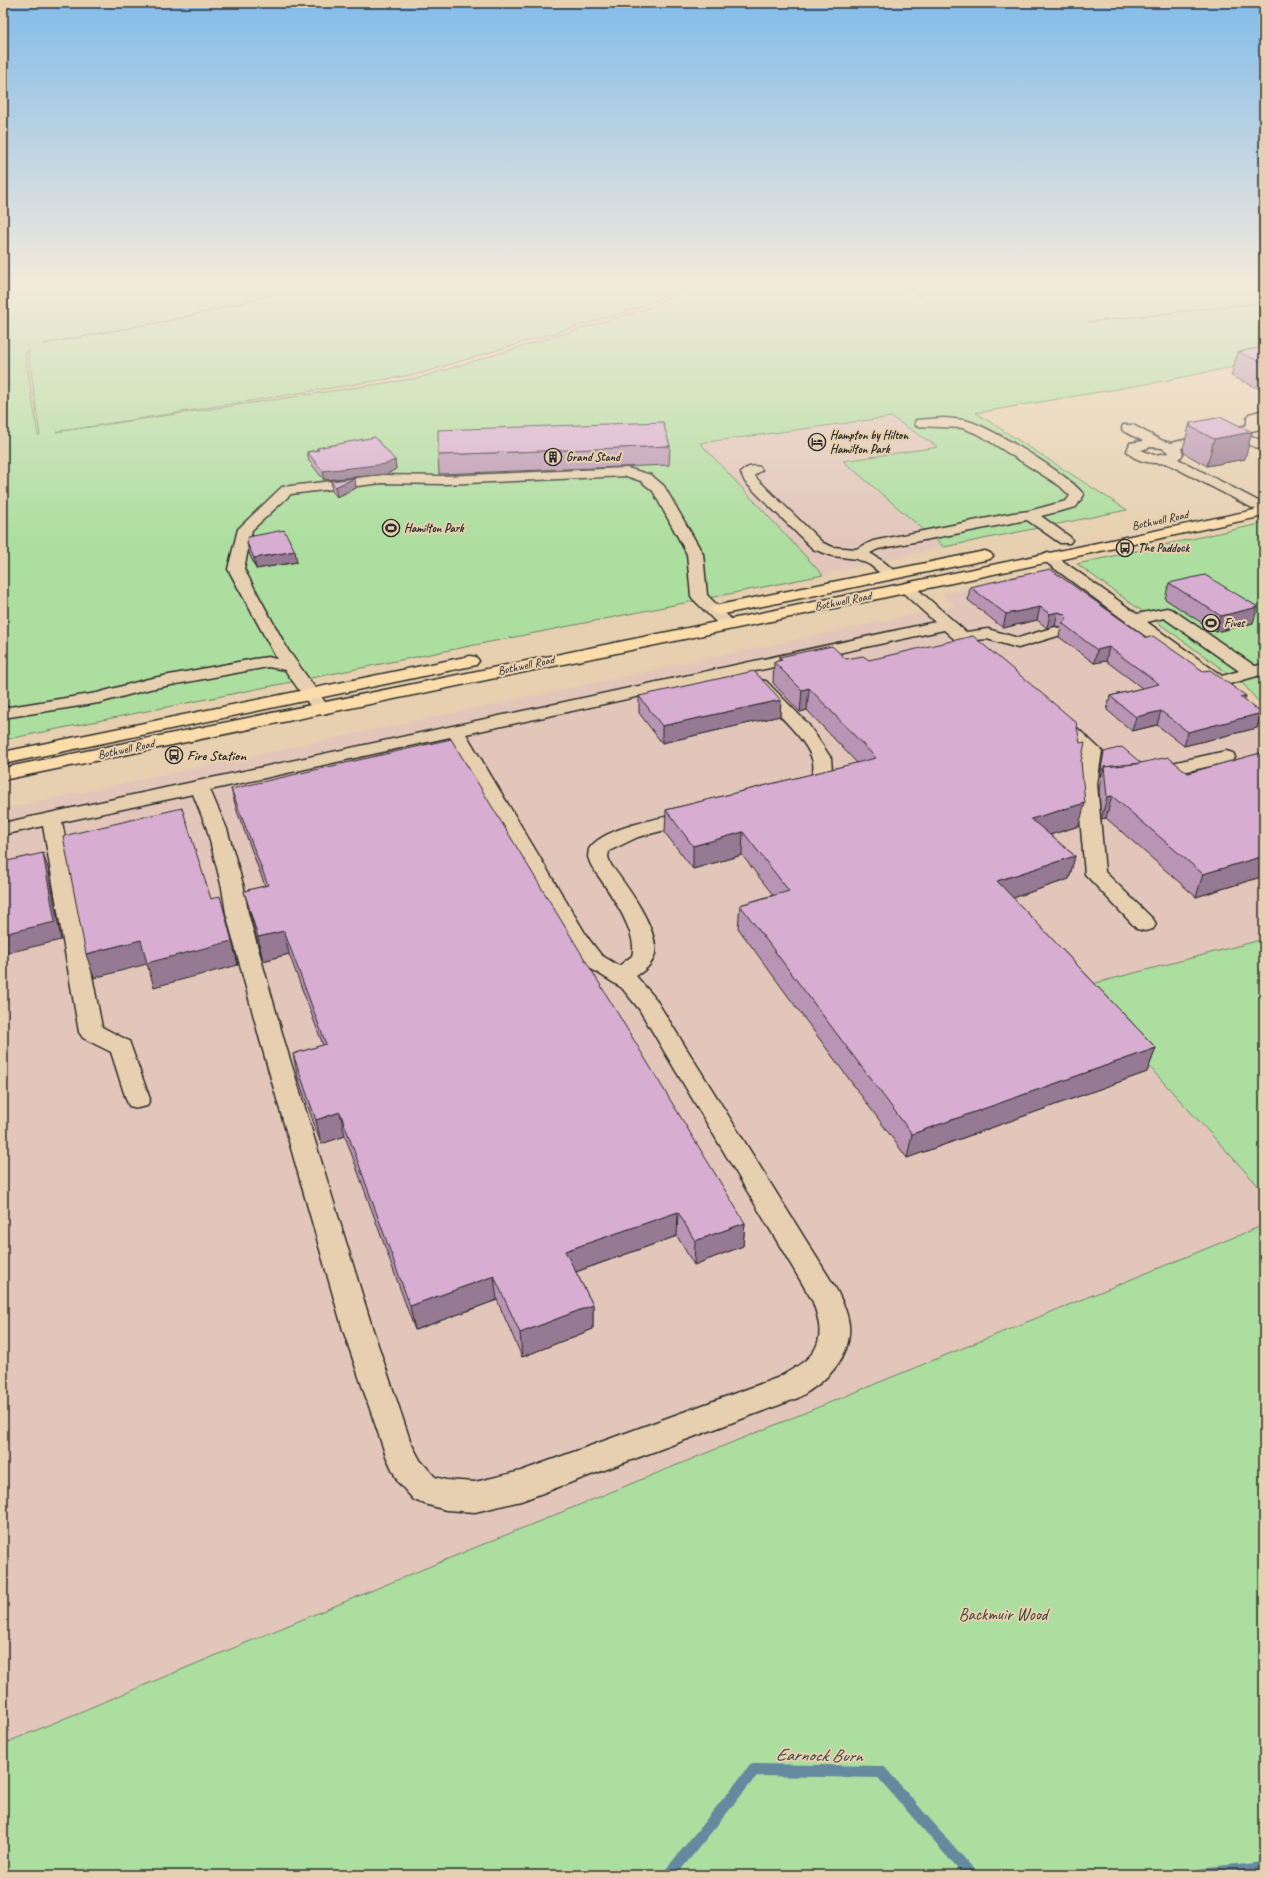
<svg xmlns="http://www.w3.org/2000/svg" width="1267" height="1878" font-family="Caveat,sans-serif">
<rect width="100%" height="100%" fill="#e6d0af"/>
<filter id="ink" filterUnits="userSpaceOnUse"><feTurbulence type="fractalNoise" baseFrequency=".025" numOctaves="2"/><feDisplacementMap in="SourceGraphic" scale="8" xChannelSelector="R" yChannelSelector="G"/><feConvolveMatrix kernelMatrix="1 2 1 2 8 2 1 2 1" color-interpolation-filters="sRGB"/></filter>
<g filter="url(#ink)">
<g fill="#e2c6ba">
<polygon points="891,417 939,447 843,461 944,547 823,575 700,444"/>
<polygon points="1052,571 1264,712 1264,939 1078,988 1264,1192 1264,1225 3,1744 3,809 954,606 942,594"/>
</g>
<g fill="#acde9f" stroke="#6c8465" fill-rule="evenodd">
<path d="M3 280H280L269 295 177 319 42 344 178 319 271 296 284 280H691L644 306 418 374 56 432 419 378 651 307 699 280H890L921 297 894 280H1264V302L1088 322 1264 303V361L1158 382 976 413 1127 510 944 547 843 461 938 447 891 417 700 443 823 575 3 740ZM30 350 28 352 40 435H38L25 353Z"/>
<polygon points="1264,523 1264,708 1244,685 1077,564"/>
<polygon points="1264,939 1264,1192 1077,988"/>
<polygon points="1264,1225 1264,1875 3,1875 3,1744 474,1548"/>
</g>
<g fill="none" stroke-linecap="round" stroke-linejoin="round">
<g stroke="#65899f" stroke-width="12">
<polyline points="669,1875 754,1770 881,1772 971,1875"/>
<polyline points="1199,1875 1264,1868"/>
</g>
<defs>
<g id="minor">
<path d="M1264 410V418L1260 419V426L1259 429 1246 433 1264 442V451L1232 437 1181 448 1183 455 1178 459 1264 504V514L1166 463C1153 464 1135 462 1127 451L1130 443 1143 441 1123 431 1122 428 1123 425H1133L1163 441 1171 443 1244 426 1247 424V417L1249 414ZM1151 447 1162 448 1169 453 1154 455 1141 450Z"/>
<path d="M944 418C952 419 961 419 968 421 992 428 1071 476 1084 495L1076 507 1041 516 1070 537 1072 540 1070 543H1060L1027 520 878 549 870 553 884 562 898 574 895 577 890 579 885 577 870 565 857 559 833 556 813 549 745 482 741 473C745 467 753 465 760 467L762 470 755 475 756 478 823 543 833 547 856 549 873 541 1013 513 1029 511 1066 501 1070 496 1060 486 980 435 963 428 916 426 915 423 916 420Z"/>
<polygon points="627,468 651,475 664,486 703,554 707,595 733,621 735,624 733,627 727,629 721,627 693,599 691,596 687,554 653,491 641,481 626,476 444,484 382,483 291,494 252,530 244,569 288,650 330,709 327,713 321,714 315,713 285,670 268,667 150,689 99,703 3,718 3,708 97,693 148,679 254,659 268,657 277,659 228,569 238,529 282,487 382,475 444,476"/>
<path d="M1048 552 1053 554 1137 614 1167 608 1173 610 1255 666 1264 664V674L1219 687 1213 686 1043 560 1040 557 1043 554ZM1164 618 1239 671 1222 676 1147 622Z"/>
<path d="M907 583 913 585 966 632 988 629 1018 638 1055 627 1061 629 1063 632 1061 635 1018 648 987 639 976 640 995 659 993 663 987 664 981 663 944 630 466 734 588 938 601 955 619 966 632 956C640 932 604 885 591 865L588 857 589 849C604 826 667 817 694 811L701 813 704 817 701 821 638 837 609 851 608 857 611 865C626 885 658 927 655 953 654 963 644 971 636 976L655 998 835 1287C841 1299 848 1313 849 1325 852 1359 824 1383 798 1398L521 1501 475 1512 446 1510 425 1504 414 1500 398 1482 386 1456 343 1330 260 1040 226 913 222 888 207 829 193 794 62 822 102 1027 129 1041 150 1099 147 1106 138 1108 129 1106 126 1099 111 1052 83 1038 79 1032 43 826 3 835V823L935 622 901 591 899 588 901 585ZM450 737 571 947 585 965 622 988 639 1009 812 1300C829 1344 817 1357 777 1378L521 1471 475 1482 446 1480 435 1477 420 1460 411 1443 373 1330 284 1040 248 913 244 888 227 829 210 790Z"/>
<path d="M760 680 766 681 808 724 831 758 832 771 824 786 800 795 793 793 790 789C796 781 811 782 813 771 819 745 765 705 751 685L754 681Z"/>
<polygon points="1057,714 1063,715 1102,751 1097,784 1105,872 1153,919 1156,924 1153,929 1145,931 1137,929 1085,874 1077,784 1083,752 1048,719 1051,715"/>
<polygon points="1226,751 1233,753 1235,757 1233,761 1152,779 1145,777 1142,773 1145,769"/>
</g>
<g id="major">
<polygon points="1264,508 1264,516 863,602 3,780 3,768 863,592"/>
<polygon points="985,551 990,553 993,556 990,559 719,615 713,613 711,610 713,607 719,605"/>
<polygon points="470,656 476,657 479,661 476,665 3,764 3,752"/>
</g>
</defs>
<use href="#minor" stroke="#2b2b2b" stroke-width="3"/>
<use href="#major" stroke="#2b2b2b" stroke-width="3"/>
<use href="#minor" fill="#e6d0af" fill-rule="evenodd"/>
<use href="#major" fill="#fbdcab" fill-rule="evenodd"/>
</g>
<g fill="#b995b5" stroke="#2b2b2b">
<polygon points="1264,347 1264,391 1231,376 1238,352"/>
<polygon points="1190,423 1245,459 1207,466 1184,453 1183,449"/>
<polygon points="670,446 669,465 439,474 438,455"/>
<polygon points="317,448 395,460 396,469 387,474 324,480 309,461 307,452 317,450"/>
<polygon points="331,481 356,488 337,497 332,491"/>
<polygon points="247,543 297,562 256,569 249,553"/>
<polygon points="1169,583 1253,623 1216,632 1165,599"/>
<polygon points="970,587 1147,638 1203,671 1246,696 1244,700 1262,713 1257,728 1184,746 1157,725 1132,731 1107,710 1110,696 1142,688 1106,661 1094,663 1059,637 1061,627 1055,626 1047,628 1037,620 1003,628 968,600"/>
<polygon points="779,657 869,660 1081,762 1079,826 1050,835 1075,856 1069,879 1013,898 1156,1048 1147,1072 907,1158 738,928 740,905 773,895 742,855 693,869 665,833 666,810 857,763 807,710 800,712 773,683 774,662 779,661"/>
<polygon points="639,696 781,700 780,716 662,743 639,713"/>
<polygon points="1264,745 1264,876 1196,897 1106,818 1101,819 1099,789 1102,775 1100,775 1104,752 1141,763 1188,773 1261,753"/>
<polygon points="231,789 745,1223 743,1246 694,1265 677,1236 576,1272 593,1305 593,1329 522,1357 497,1300 415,1330 345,1136 321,1144 298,1078 293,1054 323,1045 289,954 263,961 250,914 244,891 265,886 237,811"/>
</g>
<g fill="#967993" stroke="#2b2b2b">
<polygon points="1252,432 1245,459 1207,466 1214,439"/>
<polygon points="395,460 396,469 387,474 324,480 323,471"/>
<polygon points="355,478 356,488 337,497 335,487"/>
<polygon points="295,551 297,562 256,569 254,558"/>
<polygon points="1040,607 1037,620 1003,628 1006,614"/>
<polygon points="1258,607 1253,623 1216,632 1221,616"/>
<polygon points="1058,612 1055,626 1047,628 1050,614"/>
<polygon points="1109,647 1106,661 1094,663 1097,650"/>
<polygon points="809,688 807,710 800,712 802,690"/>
<polygon points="1246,696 1241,710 1240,697"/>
<polygon points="781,700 780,716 662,743 662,726"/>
<polygon points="1161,711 1157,725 1132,731 1136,717"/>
<polygon points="1262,713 1257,728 1184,746 1188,732"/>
<polygon points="1101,769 1104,769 1102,775 1100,775"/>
<polygon points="1112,796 1106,818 1101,819 1107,797"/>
<polygon points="1085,803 1079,826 1026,842 1031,819"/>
<polygon points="743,832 742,855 693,869 693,846"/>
<polygon points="43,853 49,871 61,940 3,954 3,934"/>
<polygon points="1075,856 1069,879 992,905 997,881"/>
<polygon points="1264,856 1264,876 1196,897 1203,874"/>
<polygon points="284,931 289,954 263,961 258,937"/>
<polygon points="141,940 232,941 238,965 154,987 147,964 94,978 86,954"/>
<polygon points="1156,1048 1147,1072 907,1158 912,1134"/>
<polygon points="340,1112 345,1136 321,1144 316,1120"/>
<polygon points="678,1212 677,1236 567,1275 565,1251"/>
<polygon points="745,1223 743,1246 694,1265 695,1241"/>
<polygon points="494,1276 497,1300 415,1330 410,1306"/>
<polygon points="593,1305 593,1329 522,1357 520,1333"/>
</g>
<g fill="#d7add2" stroke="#2b2b2b">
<polygon points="1264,347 1264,363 1238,352"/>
<polygon points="1222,417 1252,432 1214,439 1191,427 1190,423"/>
<polygon points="663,422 670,446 438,455 438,430"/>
<polygon points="375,437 395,460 386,464 323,471 307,452 319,450 317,448"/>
<polygon points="355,478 335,487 331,481"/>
<polygon points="284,530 295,551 254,558 247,543 248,537"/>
<polygon points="1050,569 1147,638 1153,636 1203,671 1210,670 1246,696 1240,697 1262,713 1188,732 1161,711 1136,717 1110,696 1159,684 1109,647 1097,650 1062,623 1067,619 1064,614 1058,612 1050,614 1040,607 1006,614 970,587"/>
<polygon points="1205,575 1258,607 1221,616 1169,583"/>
<polygon points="973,636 1076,722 1080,743 1085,742 1081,762 1085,803 1031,819 1075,856 997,881 1156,1048 912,1134 740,905 789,891 743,832 693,846 666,810 876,758 809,688 802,690 774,662 782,660 779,657 832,646 846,659 863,656 869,660"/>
<polygon points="754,671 781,700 662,726 639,696"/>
<polygon points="451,739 745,1223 695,1241 678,1212 565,1251 593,1305 520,1333 494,1276 410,1306 340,1112 316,1120 293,1054 326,1044 284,931 258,937 244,891 268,885 231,789"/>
<polygon points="1122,747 1141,763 1104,767 1104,769 1101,769 1104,752"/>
<polygon points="1264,752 1264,856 1203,874 1112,796 1107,797 1104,767 1136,764 1168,757 1188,773"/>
<polygon points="182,808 211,899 220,896 232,941 147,963 141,940 86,954 63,836"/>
<polygon points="43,853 55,922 3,934 3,862"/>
</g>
</g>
<linearGradient id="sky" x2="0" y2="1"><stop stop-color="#83bcea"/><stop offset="0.52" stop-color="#f4eadb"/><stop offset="1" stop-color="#f4eadb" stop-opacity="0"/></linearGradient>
<rect width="1267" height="543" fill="url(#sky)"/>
<defs>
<symbol id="hotel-ring" viewBox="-11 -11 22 22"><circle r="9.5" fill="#e6d0af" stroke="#2b2b2b" stroke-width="1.5"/><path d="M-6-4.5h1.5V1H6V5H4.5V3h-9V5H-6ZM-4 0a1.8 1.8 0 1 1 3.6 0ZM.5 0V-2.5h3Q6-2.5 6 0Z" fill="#2b2b2b"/></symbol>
<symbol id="building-ring" viewBox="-11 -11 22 22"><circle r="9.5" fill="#e6d0af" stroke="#2b2b2b" stroke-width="1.5"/><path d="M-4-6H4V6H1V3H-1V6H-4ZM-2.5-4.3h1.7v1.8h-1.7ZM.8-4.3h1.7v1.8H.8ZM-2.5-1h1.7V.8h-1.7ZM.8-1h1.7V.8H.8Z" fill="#2b2b2b"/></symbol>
<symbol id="stadium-ring" viewBox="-11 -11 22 22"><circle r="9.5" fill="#e6d0af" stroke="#2b2b2b" stroke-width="1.5"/><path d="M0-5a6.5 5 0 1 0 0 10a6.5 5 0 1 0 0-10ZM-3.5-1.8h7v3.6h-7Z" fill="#2b2b2b"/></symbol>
<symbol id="bus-ring" viewBox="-11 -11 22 22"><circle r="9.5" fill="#e6d0af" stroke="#2b2b2b" stroke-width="1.5"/><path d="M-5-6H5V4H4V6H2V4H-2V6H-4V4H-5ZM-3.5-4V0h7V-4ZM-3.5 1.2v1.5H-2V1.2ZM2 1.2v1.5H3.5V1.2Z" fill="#2b2b2b"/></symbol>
</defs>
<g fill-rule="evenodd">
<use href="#hotel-ring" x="807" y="432" width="20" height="20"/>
<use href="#building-ring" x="543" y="447" width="20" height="20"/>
<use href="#stadium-ring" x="381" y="518" width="20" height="20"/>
<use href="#bus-ring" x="1115" y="538" width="20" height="20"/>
<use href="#stadium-ring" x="1201" y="613" width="20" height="20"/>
<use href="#bus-ring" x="164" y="745" width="20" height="20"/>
</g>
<g text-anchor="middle" stroke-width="4" stroke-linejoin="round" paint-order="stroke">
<g font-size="12" font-weight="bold" fill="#2b2b2b" stroke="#e6d0af" text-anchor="start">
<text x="830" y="439">Hampton by Hilton<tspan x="830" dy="14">Hamilton Park</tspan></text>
<text x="566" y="461">Grand Stand</text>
<text x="404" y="532">Hamilton Park</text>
<text x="1138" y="552">The Paddock</text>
<text x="1224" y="627">Fives</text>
</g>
<g font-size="12" fill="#2b2b2b" stroke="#e6d0af">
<text transform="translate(1160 520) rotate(-12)" y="4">Bothwell Road</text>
<text transform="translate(843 601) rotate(-11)" y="4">Bothwell Road</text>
<text transform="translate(526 665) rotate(-12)" y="4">Bothwell Road</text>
<text transform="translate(126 749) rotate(-12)" y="4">Bothwell Road</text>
</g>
<g font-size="14" font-weight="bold" fill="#2b2b2b" stroke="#e6d0af" text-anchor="start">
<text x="187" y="760">Fire Station</text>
</g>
<g font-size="17" fill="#3e463c" stroke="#e6d0af">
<text x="1003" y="1620">Backmuir Wood</text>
</g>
<g font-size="18" font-style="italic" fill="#3a4248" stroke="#e6d0af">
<text transform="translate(819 1755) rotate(1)" y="6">Earnock Burn</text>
</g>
</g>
<rect width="1267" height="1878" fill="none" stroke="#e6d0af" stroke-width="16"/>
<rect x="8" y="8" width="1251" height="1862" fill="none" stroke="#2b2b2b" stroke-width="1.5" filter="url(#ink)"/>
</svg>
